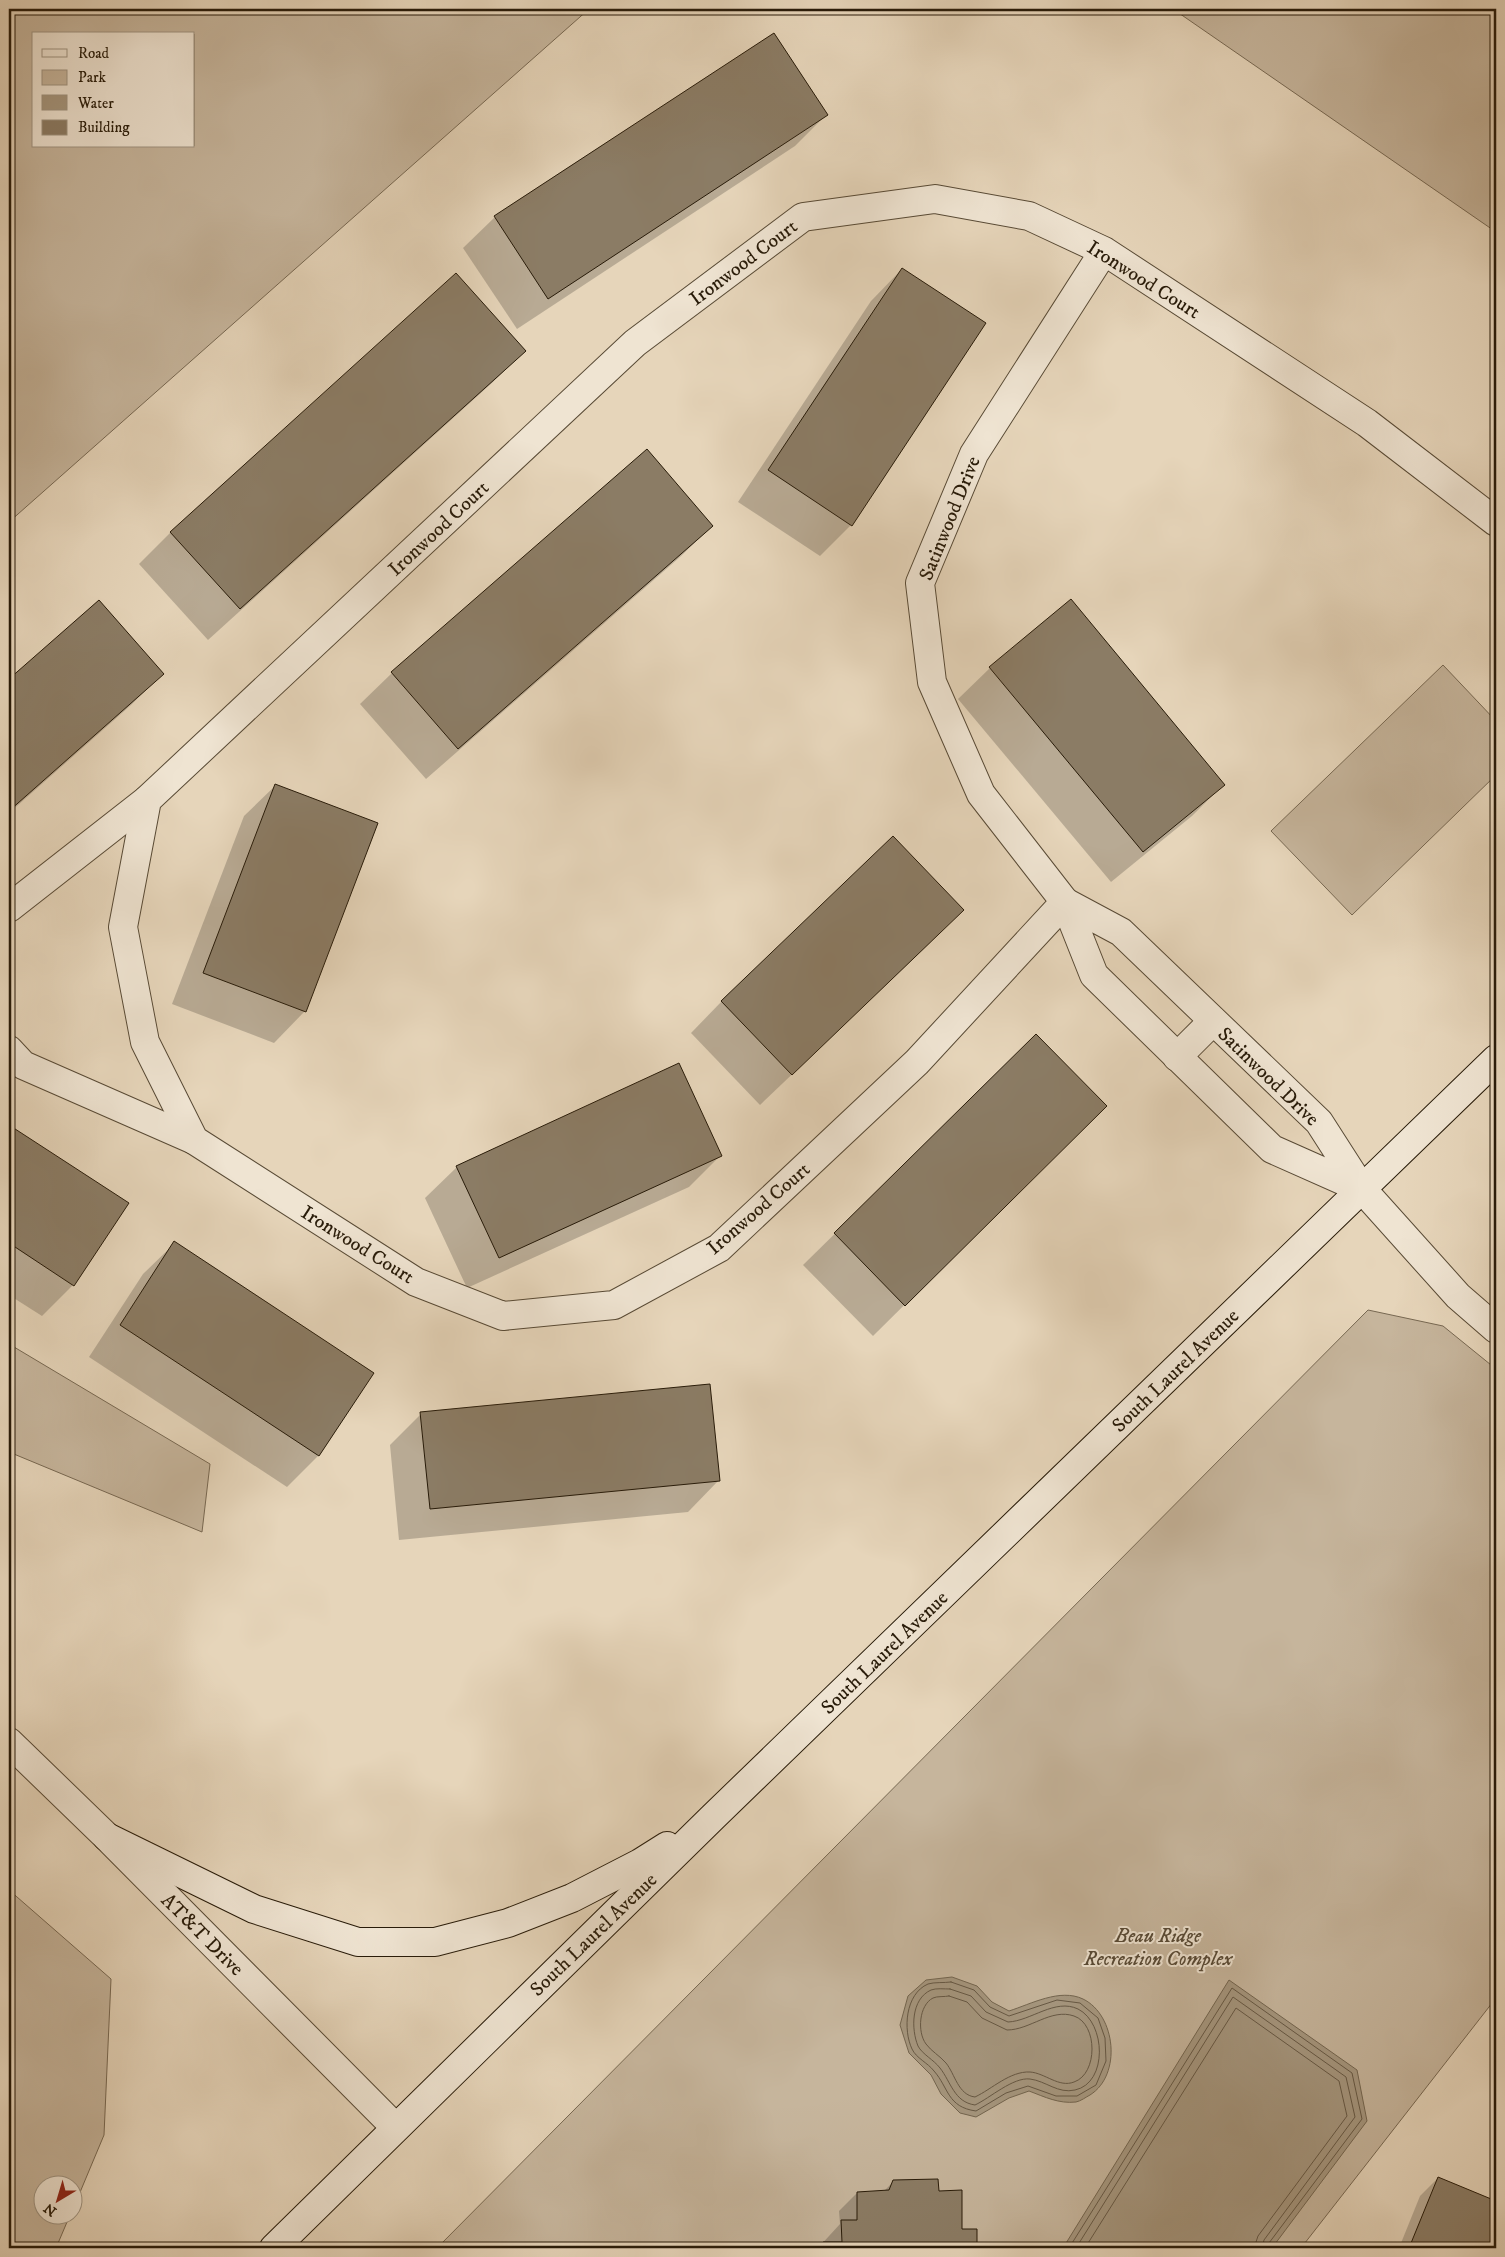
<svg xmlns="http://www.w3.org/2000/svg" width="1505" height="2257" font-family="'IM FELL DW Pica',serif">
<rect width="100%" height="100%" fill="#e6d5ba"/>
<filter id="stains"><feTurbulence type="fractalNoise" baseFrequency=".004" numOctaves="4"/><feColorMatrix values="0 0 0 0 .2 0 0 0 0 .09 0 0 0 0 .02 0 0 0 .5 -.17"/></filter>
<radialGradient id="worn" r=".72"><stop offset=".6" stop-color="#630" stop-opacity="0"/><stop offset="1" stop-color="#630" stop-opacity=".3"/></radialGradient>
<g fill="#c6b59c" stroke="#776852" fill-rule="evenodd">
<path d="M9 9H589L9 522ZM34 34H194V146H34Z"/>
<polygon points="1173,9 1496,9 1496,232"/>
<polygon points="1443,665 1496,721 1496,775 1352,915 1271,831"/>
<polygon points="1368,1310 1443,1326 1496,1369 1496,1998 1301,2248 437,2248"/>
<polygon points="9,1344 210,1464 202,1532 9,1452"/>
<polygon points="9,1890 111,1979 104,2135 73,2209 72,2184 42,2184 42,2214 70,2215 56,2248 9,2248"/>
</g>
<g fill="#a5967e" stroke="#73654f">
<path d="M952 1977 977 1986 992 2002 1009 2011C1031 2004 1060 1988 1083 1999 1116 2015 1122 2075 1090 2095 1086 2097 1081 2101 1076 2102 1059 2104 1045 2097 1029 2091L1009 2098 976 2117 960 2113 941 2094 931 2075 909 2053 900 2025 908 1996 926 1980Z"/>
<polygon points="1229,1980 1357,2070 1367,2121 1272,2248 1063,2248"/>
</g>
<g fill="#0003">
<polygon points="827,114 795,146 517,329 463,248 495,217"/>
<polygon points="902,269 851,525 820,556 738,502 871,301"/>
<polygon points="455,275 524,351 493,382 208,640 139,564 170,533"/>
<polygon points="647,451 712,526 680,557 426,779 360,704 392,673"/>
<polygon points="98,601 162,674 131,705 9,813 9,681"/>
<polygon points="990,668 1223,785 1192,816 1111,882 958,699"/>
<polygon points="276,785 305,1011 274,1043 172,1004 244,816"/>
<polygon points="931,942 760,1105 691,1033 722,1001"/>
<polygon points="1036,1036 1074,1137 873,1336 803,1265"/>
<polygon points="9,1126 127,1203 73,1285 42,1316 9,1295"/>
<polygon points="720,1156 689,1187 467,1288 425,1198 457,1167"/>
<polygon points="175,1243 318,1456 287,1487 89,1357 143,1274"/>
<polygon points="421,1414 719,1480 688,1512 399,1540 390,1445"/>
<polygon points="1438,2178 1496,2202 1496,2248 1399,2248 1420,2196"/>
<polygon points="894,2181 937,2192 961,2231 976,2230 976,2248 818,2248 840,2224 839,2211 857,2193 883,2192"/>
</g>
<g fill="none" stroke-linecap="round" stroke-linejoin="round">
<g stroke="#665844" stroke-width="1">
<path d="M951 1982 974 1990 990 2007 1009 2016 1057 2000 1080 2003 1098 2018 1105 2038 1106 2061 1096 2085 1077 2096H1056L1028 2086 1006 2093 976 2111C947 2107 949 2088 934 2071 928 2063 916 2058 912 2049 903 2030 905 1994 928 1984 934 1982 944 1983 951 1982Z"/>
<path d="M950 1989 971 1996 986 2012 1008 2022C1031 2021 1055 1998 1078 2009 1106 2023 1108 2083 1075 2090 1058 2094 1046 2081 1030 2079 1013 2077 990 2098 975 2105 954 2102 951 2082 940 2068 934 2060 922 2054 918 2046 911 2029 911 1999 931 1990 936 1988 944 1989 950 1989Z"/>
<path d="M949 1996 967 2002 982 2018 1007 2030C1030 2030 1051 2008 1074 2016 1098 2024 1098 2074 1074 2082 1059 2088 1045 2073 1030 2072 1010 2071 992 2089 975 2097 958 2095 955 2074 946 2063 940 2056 931 2051 926 2044 917 2032 919 2005 933 1998 937 1996 945 1997 949 1996Z"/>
<polyline points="1069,2248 1232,1988 1352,2073 1362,2119 1269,2243 1268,2248"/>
<polyline points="1076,2248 1233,1997 1346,2077 1355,2117 1264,2240 1262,2248"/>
<polyline points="1085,2248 1236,2008 1339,2081 1347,2116 1258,2236 1254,2248"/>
</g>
</g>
<g fill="#8b7c65" stroke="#281b09">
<polygon points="774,33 828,115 548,299 494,216"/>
<polygon points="902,268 986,323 852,526 768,470"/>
<polygon points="456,273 526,351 240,609 170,532"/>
<polygon points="647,449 713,526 458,749 391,672"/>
<polygon points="1071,599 1225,785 1143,852 989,667"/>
<polygon points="99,600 164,674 9,811 9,679"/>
<polygon points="275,784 378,823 306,1012 203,973"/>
<polygon points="893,836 964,910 792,1075 721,1001"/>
<polygon points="1036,1034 1107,1106 905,1306 834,1233"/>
<polygon points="679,1063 722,1156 499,1258 456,1166"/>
<polygon points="9,1125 129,1203 74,1286 9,1243"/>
<polygon points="174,1241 374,1373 319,1456 120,1325"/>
<polygon points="710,1384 720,1481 430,1509 420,1412"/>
<polygon points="1438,2177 1496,2201 1496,2248 1409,2248"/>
<polygon points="938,2179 939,2191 962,2190 962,2229 977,2229 977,2248 823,2248 823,2242 842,2242 841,2220 857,2220 857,2192 889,2190 893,2180"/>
</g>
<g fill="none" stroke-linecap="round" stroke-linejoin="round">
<defs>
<g id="street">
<polyline points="1104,251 974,454 920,583 932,682 981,794 1065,902 917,1062 719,1248 614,1305 503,1316 416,1282 194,1140 145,1042 123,927 147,800 635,343 803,217 935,199 1029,216 1104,251 1367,423 1496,522"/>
<polyline points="9,908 147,800"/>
<polyline points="9,1050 23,1065 194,1140"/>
<polyline points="1177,1057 1213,1021"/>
<polyline points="1362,1189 1272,1149 1094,975 1065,902 1121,932 1319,1122 1362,1189 1458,1296 1496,1329"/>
<polyline points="9,1742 107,1837 395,2127"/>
</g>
<g id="secondary">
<polyline points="107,1837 254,1909 358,1942 435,1942 508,1923 572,1898 640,1863 667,1846"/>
<polyline points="274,2248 713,1817 1496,1059"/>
</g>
</defs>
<use href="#street" stroke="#584a35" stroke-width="30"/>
<use href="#secondary" stroke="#281b09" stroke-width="30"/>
<use href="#street" stroke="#efe4d2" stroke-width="28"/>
<use href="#secondary" stroke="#efe4d2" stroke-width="28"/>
</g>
<g text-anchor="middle" stroke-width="4" stroke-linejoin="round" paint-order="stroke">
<g font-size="20" fill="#281b09" stroke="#efe4d2">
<text transform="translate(743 262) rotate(-37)" y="7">Ironwood Court</text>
<text transform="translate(1144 279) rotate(32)" y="7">Ironwood Court</text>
<text transform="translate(949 518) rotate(-68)" y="7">Satinwood Drive</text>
<text transform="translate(438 528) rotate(-43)" y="7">Ironwood Court</text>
<text transform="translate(1269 1076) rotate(44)" y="7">Satinwood Drive</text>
<text transform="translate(758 1208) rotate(-41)" y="7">Ironwood Court</text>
<text transform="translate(358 1244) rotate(32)" y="7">Ironwood Court</text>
<text transform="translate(1175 1370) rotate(-44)" y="7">South Laurel Avenue</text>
<text transform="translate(884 1652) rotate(-44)" y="7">South Laurel Avenue</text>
<text transform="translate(203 1934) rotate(45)" y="7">AT&amp;T Drive</text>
<text transform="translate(593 1934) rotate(-44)" y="7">South Laurel Avenue</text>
</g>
<g font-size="20" font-style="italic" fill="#574935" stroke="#efe4d2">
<text x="1158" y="1942">Beau Ridge<tspan x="1158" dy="23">Recreation Complex</tspan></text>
</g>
</g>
<rect width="1505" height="2257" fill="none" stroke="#e6d5ba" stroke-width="30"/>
<rect x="10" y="10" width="1485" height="2237" fill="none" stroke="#281b09" stroke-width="2.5"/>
<rect x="15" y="15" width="1475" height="2227" fill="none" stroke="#281b09"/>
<rect x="32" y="32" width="162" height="115" fill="#efe4d2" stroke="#9f9482"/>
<rect x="42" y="49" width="25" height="8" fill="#efe4d2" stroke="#9f9482"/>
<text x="78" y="58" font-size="15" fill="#281b09">Road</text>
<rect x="42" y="70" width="25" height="15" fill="#c6b59c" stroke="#9f9482"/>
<text x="78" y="82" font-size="15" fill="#281b09">Park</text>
<rect x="42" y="95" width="25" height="15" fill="#a5967e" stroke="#9f9482"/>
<text x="78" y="108" font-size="15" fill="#281b09">Water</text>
<rect x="42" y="120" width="25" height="15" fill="#8b7c65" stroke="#9f9482"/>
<text x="78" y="132" font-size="15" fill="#281b09">Building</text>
<g transform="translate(58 2200) rotate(218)"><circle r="24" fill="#efe4d2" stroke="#9f9482"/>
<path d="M0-4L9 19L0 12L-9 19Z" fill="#8f2418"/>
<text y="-8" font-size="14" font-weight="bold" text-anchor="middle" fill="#281b09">N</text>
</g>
<rect width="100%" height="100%" filter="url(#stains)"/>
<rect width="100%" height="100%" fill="url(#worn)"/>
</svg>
